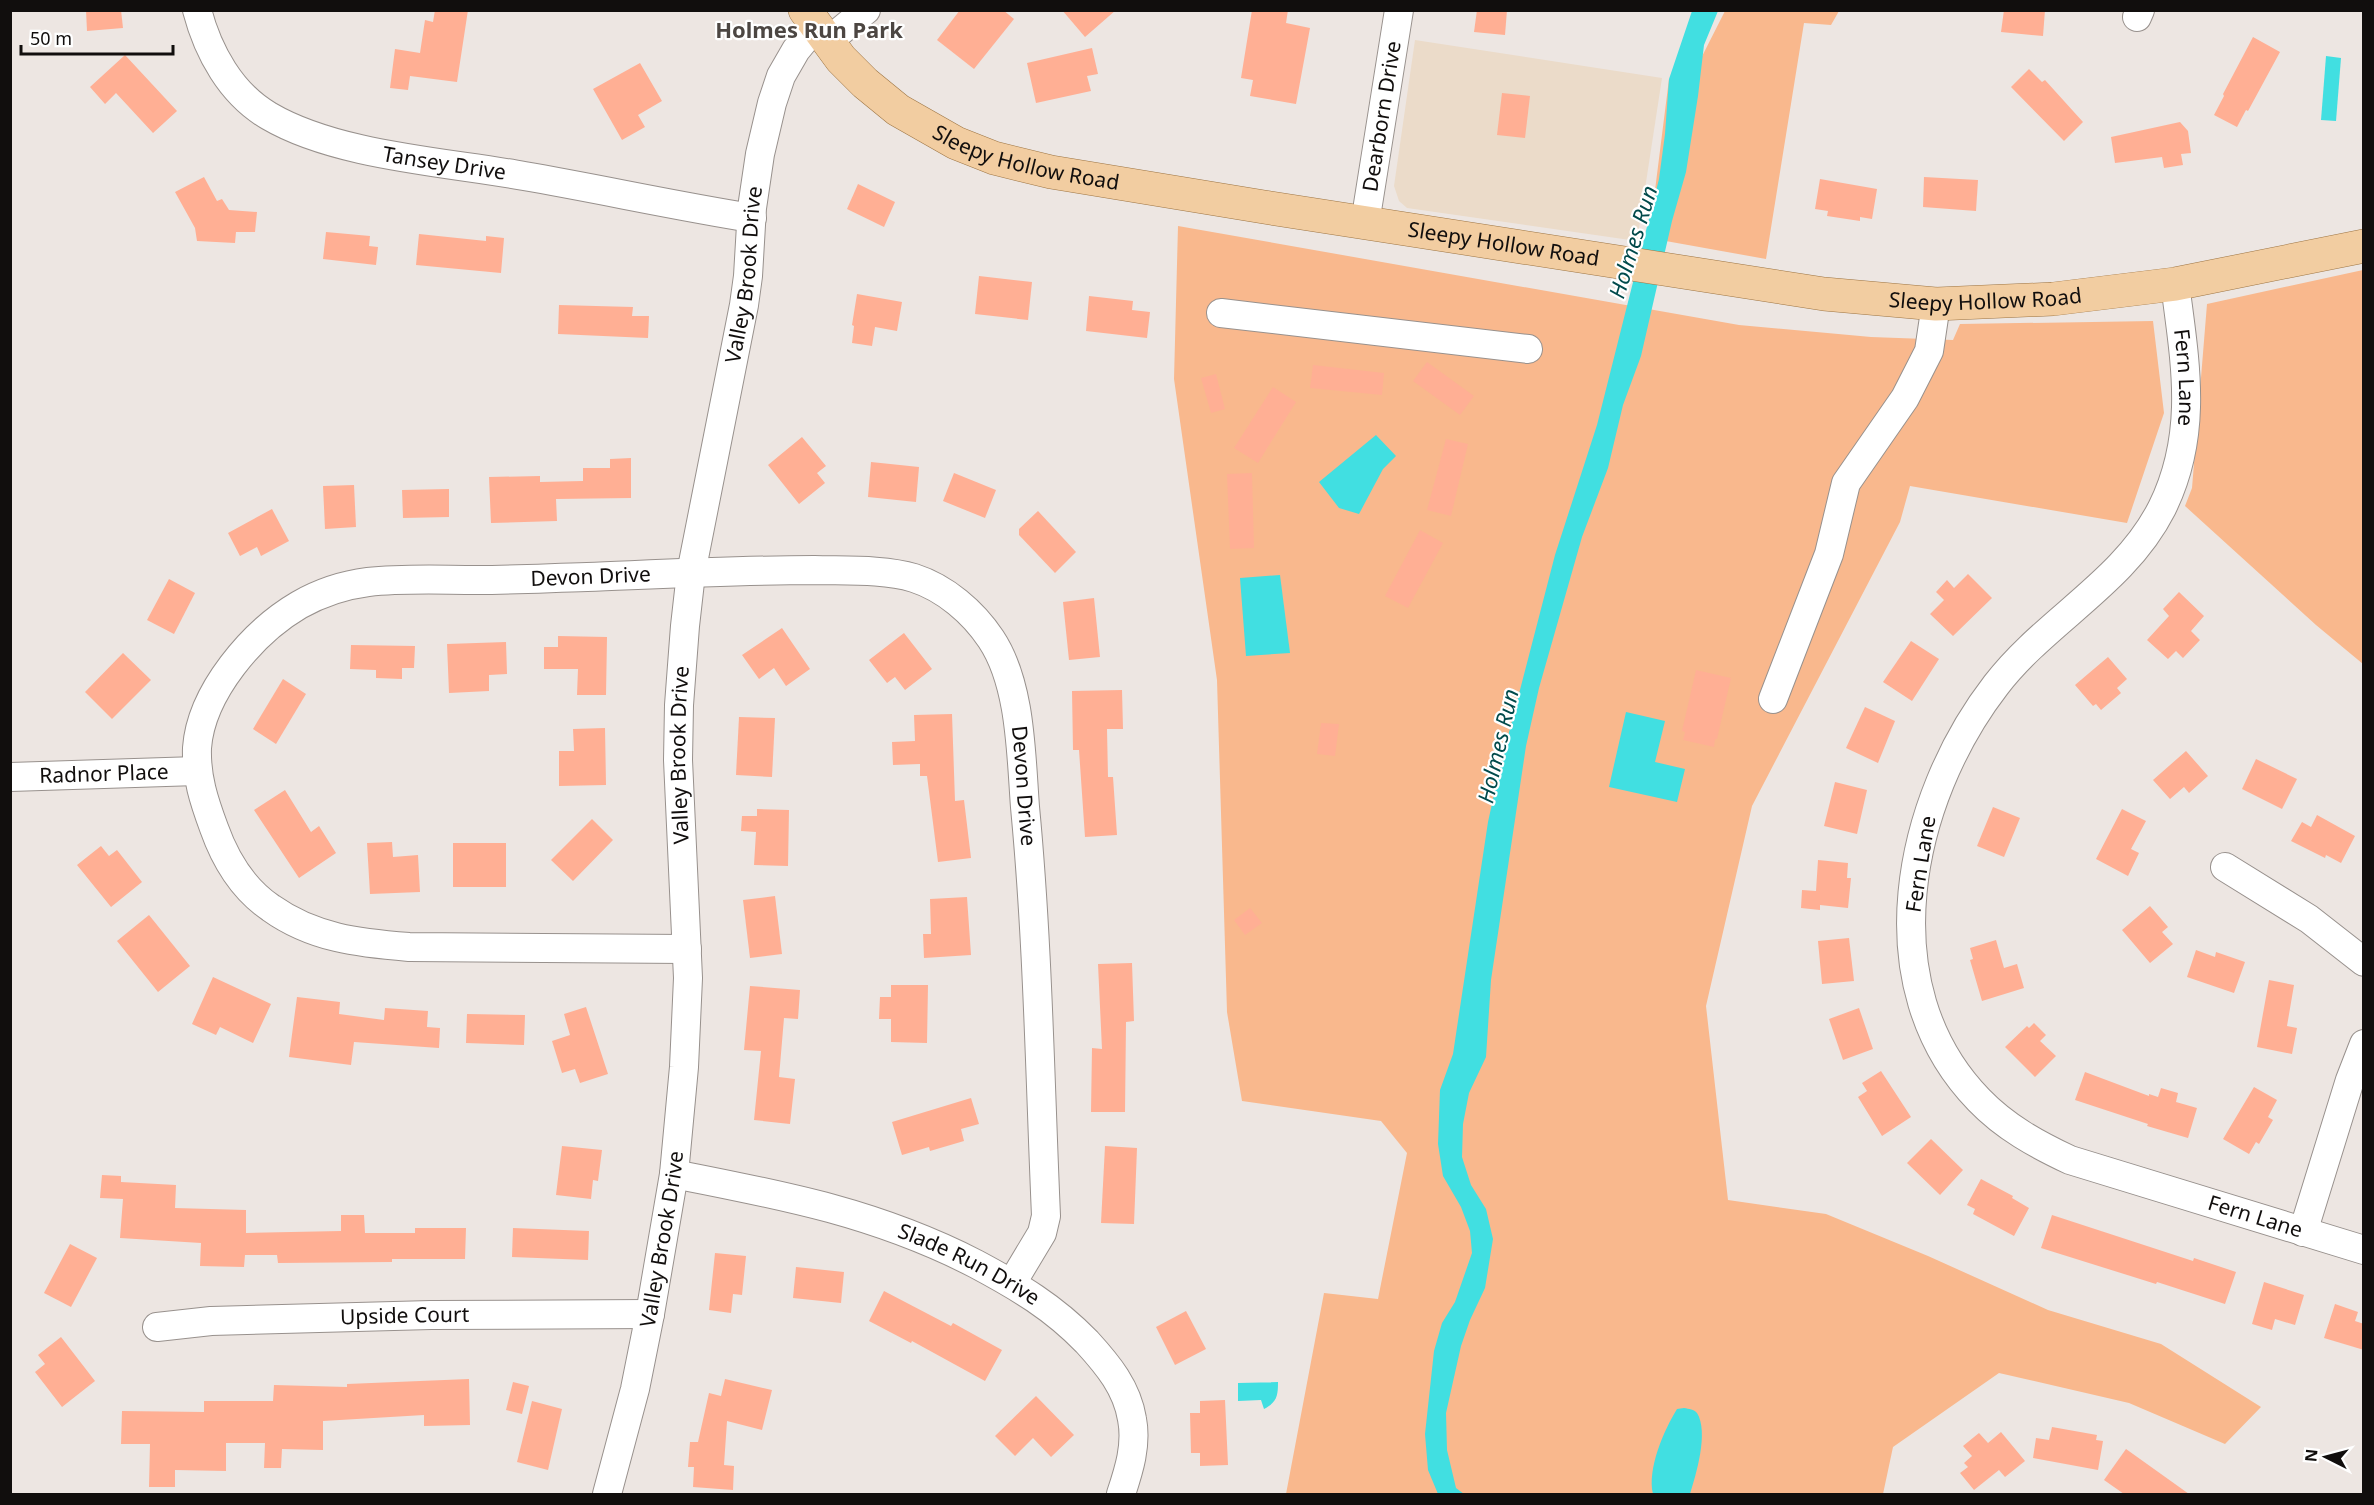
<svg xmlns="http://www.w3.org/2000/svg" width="2374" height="1505" font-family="'Noto Sans',sans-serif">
<rect width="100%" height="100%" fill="#ede6e2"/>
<polygon fill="#ebdbc9" points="1415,40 1662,78 1637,241 1407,208 1399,201 1394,186"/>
<g fill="#f9b88d">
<polygon points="1725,11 1839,11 1831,25 1804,23 1766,259 1649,238 1669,79 1689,82"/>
<polygon points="1178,226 1739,325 1871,337 1953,340 1960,324 2153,321 2164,413 2127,523 1910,486 1900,522 1752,806 1706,1006 1728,1200 1826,1214 1928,1256 2048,1310 2161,1344 2261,1407 2225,1444 2129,1403 1999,1373 1893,1447 1883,1494 1286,1494 1324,1293 1378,1299 1407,1153 1381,1121 1242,1101 1227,1012 1217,680 1174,379"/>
<polygon points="2363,270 2363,664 2316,625 2185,506 2192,488 2207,304"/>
</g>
<g fill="#41dfe1">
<polygon points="1692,11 1718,11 1704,45 1698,96 1686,172 1672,221 1641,356 1623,405 1608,468 1582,537 1539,688 1526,746 1491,980 1486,1057 1469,1093 1463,1124 1462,1157 1471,1185 1486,1209 1493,1239 1485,1288 1470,1320 1461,1346 1446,1413 1447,1450 1456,1488 1464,1494 1438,1494 1428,1470 1425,1434 1434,1351 1442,1323 1455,1302 1472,1253 1470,1231 1461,1207 1443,1176 1438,1144 1440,1090 1453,1054 1488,822 1500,767 1555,555 1597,425 1659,179 1665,134 1669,79"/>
<polygon points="2326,56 2341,58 2336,121 2321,120"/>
<polygon points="1376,435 1396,456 1383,469 1359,514 1339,508 1319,482"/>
<polygon points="1280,575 1290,653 1246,656 1240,578"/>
<polygon points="1626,712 1665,721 1655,762 1685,769 1677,802 1609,787"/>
<path d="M1278 1382C1278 1396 1277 1402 1264 1409L1261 1400 1238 1401V1383Z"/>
<path d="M1684 1408C1689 1409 1694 1409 1697 1413 1709 1432 1696 1475 1690 1494H1653C1647 1469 1664 1430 1677 1409Z"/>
</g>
<g fill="#ffaf94">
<polygon points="86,10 121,10 123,28 87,31"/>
<polygon points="435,10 468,10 457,82 410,76 408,90 390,88 395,49 420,53 425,20 433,22"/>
<polygon points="960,10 1003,10 1014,19 974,69 937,40"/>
<polygon points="1062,10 1116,10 1085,37"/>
<polygon points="1252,10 1288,10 1286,23 1310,28 1296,104 1250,96 1253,80 1241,78"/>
<polygon points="1477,10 1507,10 1505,35 1474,32"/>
<polygon points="2004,10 2045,10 2043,36 2001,32"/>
<polygon points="2253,37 2280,52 2248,111 2246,110 2237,127 2214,115 2224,96 2223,94"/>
<polygon points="1092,48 1098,74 1087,76 1091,91 1036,103 1027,63"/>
<polygon points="125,55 177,111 153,133 116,93 105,104 90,87"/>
<polygon points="640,63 662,101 638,115 645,127 622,140 593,89"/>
<polygon points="2029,69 2042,82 2045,80 2083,122 2064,141 2011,87"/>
<polygon points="1502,93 1530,96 1525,138 1497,135"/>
<polygon points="2180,122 2188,131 2191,153 2181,154 2183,165 2164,168 2162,157 2115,163 2111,137"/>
<polygon points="204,177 217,201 222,199 229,210 257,212 255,232 236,232 235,243 197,241 195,228 175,192"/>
<polygon points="1924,177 1978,180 1976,211 1923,207"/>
<polygon points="1820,179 1877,189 1872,219 1860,217 1860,221 1827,216 1828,211 1815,209"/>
<polygon points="858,184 895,202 884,227 847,209"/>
<polygon points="326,232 370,236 369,246 378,247 376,265 323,259"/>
<polygon points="419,234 486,241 486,236 504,238 501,273 416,265"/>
<polygon points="979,276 1032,282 1028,320 975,314"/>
<polygon points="857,294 902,302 897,331 875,327 872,346 852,343 854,326 852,325"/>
<polygon points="1089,296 1133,301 1132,310 1150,312 1147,338 1086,331"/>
<polygon points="559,305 633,307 632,316 649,316 648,338 558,334"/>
<polygon points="1427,362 1474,396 1460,415 1413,381"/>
<polygon points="1313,365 1384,373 1382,395 1310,388"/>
<polygon points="1216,374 1225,409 1211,413 1201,378"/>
<polygon points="1273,387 1296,402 1258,463 1234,448"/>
<polygon points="802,437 826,466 817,473 825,483 799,504 768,465"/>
<polygon points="1446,439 1468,444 1451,516 1427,510"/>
<polygon points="631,458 631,498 556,499 557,521 491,523 489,477 540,476 540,482 583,481 583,468 610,468 610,459"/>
<polygon points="871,462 919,467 916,502 868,497"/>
<polygon points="954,473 996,490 985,518 943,501"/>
<polygon points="1252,473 1254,548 1230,549 1227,474"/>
<polygon points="354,485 356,527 325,529 323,486"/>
<polygon points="449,489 449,517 403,518 402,490"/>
<polygon points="272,509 289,541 261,556 257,547 240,556 228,533"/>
<polygon points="1038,511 1076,552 1055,573 1019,535 1019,529"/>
<polygon points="1420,530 1443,543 1408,608 1385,596"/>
<polygon points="1968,574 1992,598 1953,636 1930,614 1944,600 1936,592 1947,580 1954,588"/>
<polygon points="169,579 195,593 174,634 147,620"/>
<polygon points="2179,592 2204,616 2191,631 2200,640 2183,658 2176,651 2168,659 2147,640 2169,616 2163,609"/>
<polygon points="1094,598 1100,657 1069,660 1063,602"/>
<polygon points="782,628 810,669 786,686 774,668 759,679 742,655"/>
<polygon points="904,633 932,669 905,690 895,677 887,683 869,660"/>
<polygon points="558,636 607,637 606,695 577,695 578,669 544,669 544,647 558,647"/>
<polygon points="1911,641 1939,659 1912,701 1883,682"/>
<polygon points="506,642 507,674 489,675 489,691 449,693 447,644"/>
<polygon points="351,645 415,646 414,668 402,668 402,679 376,678 376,670 350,669"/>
<polygon points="123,653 151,680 112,719 85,692"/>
<polygon points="2108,657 2127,679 2117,688 2121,693 2101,710 2096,704 2093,706 2075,685"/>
<polygon points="1696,670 1731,678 1717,739 1715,739 1714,747 1683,740 1685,732 1682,731"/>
<polygon points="283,679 306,694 276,744 253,729"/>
<polygon points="1122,690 1123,729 1107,729 1108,777 1113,777 1117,835 1085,837 1079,750 1073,750 1072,691"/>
<polygon points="1865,707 1895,721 1878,763 1846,748"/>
<polygon points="952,714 955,801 964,800 971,858 938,862 927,776 920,776 920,764 893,765 892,742 915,741 914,715"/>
<polygon points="739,717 775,718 772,777 736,775"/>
<polygon points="1321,723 1339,724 1335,756 1317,754"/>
<polygon points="605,728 606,785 559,786 559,751 574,751 573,729"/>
<polygon points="2186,751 2208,776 2189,793 2184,787 2170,799 2153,780"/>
<polygon points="2256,759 2297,779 2282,809 2242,789"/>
<polygon points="1835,782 1867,790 1857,834 1824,826"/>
<polygon points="285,790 311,832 319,826 336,853 299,878 254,810"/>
<polygon points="1993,807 2020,818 2004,857 1977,846"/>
<polygon points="757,809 789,810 788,866 754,865 756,832 741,831 742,816 757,816"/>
<polygon points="2122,809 2146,821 2131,849 2139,853 2128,876 2096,859"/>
<polygon points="2317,815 2355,836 2341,863 2326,855 2325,858 2291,841 2302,822 2311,827"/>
<polygon points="592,819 613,840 573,881 551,860"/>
<polygon points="392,842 393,857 418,855 420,892 370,894 367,843"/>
<rect x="453" y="843" width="53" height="44"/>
<polygon points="101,846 109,856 117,850 142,882 111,907 77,865"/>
<polygon points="1818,860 1848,863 1847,878 1851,878 1848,908 1820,905 1820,910 1801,908 1802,890 1816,891"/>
<polygon points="775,896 782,954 750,958 743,900"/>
<polygon points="967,897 971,955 924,958 923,934 931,934 930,899"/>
<polygon points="2150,906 2168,927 2162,932 2173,944 2150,963 2122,930"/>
<polygon points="1250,908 1262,923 1245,935 1234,920"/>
<polygon points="149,915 190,966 158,992 117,941"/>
<polygon points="1849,938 1854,981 1822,984 1818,941"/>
<polygon points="1996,940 2004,968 2017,964 2024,988 1982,1001 1970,960 1973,959 1970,948"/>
<polygon points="2196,950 2215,957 2216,952 2245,962 2234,993 2187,977"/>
<polygon points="1132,963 1134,1021 1126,1022 1125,1112 1091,1112 1092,1048 1102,1049 1098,964"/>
<polygon points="213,977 271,1004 253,1043 220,1027 216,1035 192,1024"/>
<polygon points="2269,980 2294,985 2287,1026 2297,1028 2292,1054 2257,1047"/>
<polygon points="891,985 928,985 927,1043 891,1042 891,1019 879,1019 880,997 891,997"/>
<polygon points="750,986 800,990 798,1019 784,1018 779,1077 795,1079 790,1124 754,1120 761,1051 744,1050"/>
<polygon points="297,997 340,1002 339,1014 384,1020 385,1008 428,1011 427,1027 440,1028 439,1048 354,1042 351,1065 289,1057"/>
<polygon points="586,1007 608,1074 580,1083 575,1069 562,1073 552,1041 570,1035 564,1014"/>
<polygon points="1859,1008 1873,1049 1843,1060 1829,1019"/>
<polygon points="467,1014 525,1015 524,1045 466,1043"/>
<polygon points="2034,1023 2046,1035 2040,1041 2056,1056 2035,1077 2005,1047 2027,1026 2029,1028"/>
<polygon points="1881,1071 1911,1117 1882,1136 1858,1097 1867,1091 1862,1083"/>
<polygon points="2085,1072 2149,1096 2149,1094 2158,1097 2161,1088 2178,1093 2176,1102 2197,1108 2188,1138 2147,1126 2148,1124 2075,1100"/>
<polygon points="2254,1087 2277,1100 2268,1117 2273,1120 2259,1144 2256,1142 2249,1154 2223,1139"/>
<polygon points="971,1098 979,1124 961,1129 964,1141 930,1151 929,1147 902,1155 892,1122"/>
<polygon points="1931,1139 1963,1170 1940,1195 1907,1163"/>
<polygon points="562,1146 602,1150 598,1181 593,1180 591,1199 556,1195"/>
<polygon points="1105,1146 1137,1148 1134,1224 1101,1223"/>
<polygon points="102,1175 121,1176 121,1182 176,1185 175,1208 246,1210 246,1233 341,1231 341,1215 364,1215 365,1233 415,1233 415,1228 466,1228 465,1259 392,1259 392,1262 278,1263 277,1255 245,1255 244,1267 200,1266 201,1243 120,1238 123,1199 100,1198"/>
<polygon points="1981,1179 2013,1196 2012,1198 2029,1208 2014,1236 1973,1214 1975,1209 1967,1205"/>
<polygon points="2052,1215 2193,1261 2194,1258 2236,1272 2225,1304 2157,1282 2156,1284 2041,1248"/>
<polygon points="513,1228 589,1231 588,1260 512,1257"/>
<polygon points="70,1244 97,1258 71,1307 44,1293"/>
<polygon points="715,1253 746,1256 742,1295 733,1294 731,1313 709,1310"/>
<polygon points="796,1267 844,1272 841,1303 793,1298"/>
<polygon points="2264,1282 2304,1295 2295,1325 2275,1319 2272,1330 2252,1324"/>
<polygon points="884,1291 951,1326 953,1323 1002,1350 985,1381 912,1341 911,1343 869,1321"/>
<polygon points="2335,1304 2358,1312 2355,1321 2364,1324 2364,1350 2324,1338"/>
<polygon points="1186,1311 1206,1349 1175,1365 1156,1327"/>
<polygon points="61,1337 95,1381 62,1407 35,1372 45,1364 38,1355"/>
<polygon points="469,1379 470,1425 424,1426 424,1415 323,1421 323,1450 282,1449 281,1468 264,1468 265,1443 226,1443 226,1471 175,1470 175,1487 149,1487 150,1444 121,1444 122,1411 204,1412 204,1401 273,1401 274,1385 347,1387 347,1384"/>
<polygon points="725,1379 772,1390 762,1430 727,1421 724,1465 734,1466 733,1490 693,1487 694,1467 688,1467 690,1442 698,1442 709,1393 721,1396"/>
<polygon points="513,1382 529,1386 522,1414 506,1410"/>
<polygon points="1036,1396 1074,1435 1051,1457 1033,1438 1015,1456 995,1436"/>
<polygon points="1225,1400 1228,1465 1200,1466 1200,1453 1191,1453 1190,1413 1200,1413 1200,1401"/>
<polygon points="532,1401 562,1409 548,1470 517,1462"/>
<polygon points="2052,1427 2097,1435 2096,1440 2103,1441 2098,1470 2033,1458 2036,1438 2049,1440"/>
<polygon points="2001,1432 2025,1461 2005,1477 1999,1470 1974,1490 1960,1473 1968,1467 1964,1463 1972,1456 1963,1446 1979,1433 1988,1443"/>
<polygon points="2126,1449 2189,1494 2124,1494 2104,1480"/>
</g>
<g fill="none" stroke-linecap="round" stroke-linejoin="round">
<defs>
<g id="minor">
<path id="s1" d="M197 10C208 52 231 94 269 116 337 156 447 162 524 176 600 189 676 206 752 218"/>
<polyline points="2137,17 2140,10"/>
<polyline points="827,42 866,10"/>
<path id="s2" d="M1365 223 1399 10"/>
<path id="s3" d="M2175 284C2185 362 2199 433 2162 508 2124 583 2046 620 1996 685 1907 800 1868 986 1979 1100 2005 1127 2036 1144 2070 1160L2364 1250"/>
<polyline points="1221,313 1528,349"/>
<polyline points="1773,699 1829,554 1846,483 1905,398 1929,351 1936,304"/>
<path id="s4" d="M10 777 197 771"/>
<polyline points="2225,867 2309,919 2364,962"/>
<path id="s5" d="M687 949 409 947C359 943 313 938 271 908 243 889 225 859 214 828 204 801 196 777 197 748 201 692 253 632 299 605 320 593 344 585 368 582 404 578 441 580 477 580 514 580 550 578 587 577 662 574 738 570 814 570 845 571 884 569 914 578 945 588 973 612 991 639 1021 684 1021 754 1025 807 1038 943 1040 1080 1046 1216L1042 1233 1012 1283"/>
<path id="s6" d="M674 1174C782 1195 877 1213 976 1264 1019 1287 1053 1307 1087 1342 1108 1365 1127 1388 1132 1419 1137 1445 1129 1470 1121 1494"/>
<polyline points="2303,1232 2350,1080 2364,1044"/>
<path id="s7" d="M157 1327 211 1321 431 1315 650 1314"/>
<path id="s8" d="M607 1494 635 1389 650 1314 674 1174 684 1067 688 978 678 760 679 705 685 626 691 573 744 305 748 276 752 208 760 154 772 103 781 76 796 50 815 27"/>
</g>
<g id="major">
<path id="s9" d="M805 10 841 59 865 83 898 110 956 143 994 158 1051 172 1264 207 1824 294 1936 304 2053 299 2175 284 2364 246"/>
</g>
</defs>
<use href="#minor" stroke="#98918d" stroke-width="30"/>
<use href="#major" stroke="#9d7544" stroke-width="34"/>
<use href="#minor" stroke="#fff" stroke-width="28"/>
<use href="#major" stroke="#f2cda1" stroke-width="33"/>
</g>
<g text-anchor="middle" stroke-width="4.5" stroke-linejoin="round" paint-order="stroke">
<g font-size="21" fill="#110e0d" stroke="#fff">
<text dy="7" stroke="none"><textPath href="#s2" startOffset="108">Dearborn Drive</textPath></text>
<text dy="7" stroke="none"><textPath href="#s9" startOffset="276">Sleepy Hollow Road</textPath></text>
<text dy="7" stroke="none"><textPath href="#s1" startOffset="314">Tansey Drive</textPath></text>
<text dy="7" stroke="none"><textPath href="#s9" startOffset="762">Sleepy Hollow Road</textPath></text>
<text dy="7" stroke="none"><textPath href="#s8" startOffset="1233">Valley Brook Drive</textPath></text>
<text dy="7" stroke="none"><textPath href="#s9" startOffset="1248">Sleepy Hollow Road</textPath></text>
<text dy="7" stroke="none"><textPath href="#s3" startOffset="94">Fern Lane</textPath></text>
<text dy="7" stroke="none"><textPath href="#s5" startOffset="1083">Devon Drive</textPath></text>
<text dy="7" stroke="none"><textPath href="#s8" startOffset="747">Valley Brook Drive</textPath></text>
<text dy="7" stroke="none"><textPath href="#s4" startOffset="94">Radnor Place</textPath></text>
<text dy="7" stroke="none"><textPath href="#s5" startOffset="1659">Devon Drive</textPath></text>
<text transform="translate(1921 864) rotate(-81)" y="7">Fern Lane</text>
<text dy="7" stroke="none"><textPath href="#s3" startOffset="1227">Fern Lane</textPath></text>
<text dy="7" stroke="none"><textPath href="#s8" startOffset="261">Valley Brook Drive</textPath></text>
<text dy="7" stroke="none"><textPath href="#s6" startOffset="310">Slade Run Drive</textPath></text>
<text dy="7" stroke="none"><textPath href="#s7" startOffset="248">Upside Court</textPath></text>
</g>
<g font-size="22" font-weight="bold" fill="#4c4642" stroke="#fff">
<text x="809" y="38">Holmes Run Park</text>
</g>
<g font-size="22" font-style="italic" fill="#014a4b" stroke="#fff">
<text transform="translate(1633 242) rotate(-73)" y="8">Holmes Run</text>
<text transform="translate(1498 746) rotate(-77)" y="8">Holmes Run</text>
</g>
</g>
<rect width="2374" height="1505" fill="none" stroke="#110e0d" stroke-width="24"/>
<g transform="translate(2326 1457) rotate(276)" stroke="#ffffff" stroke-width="4.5" paint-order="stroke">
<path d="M0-4.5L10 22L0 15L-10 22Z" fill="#110e0d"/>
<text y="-9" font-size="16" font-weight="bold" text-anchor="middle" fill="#110e0d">N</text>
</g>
<path d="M21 45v9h152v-9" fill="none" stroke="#110e0d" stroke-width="3"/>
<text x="30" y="45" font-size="18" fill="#110e0d" stroke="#ffffff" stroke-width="4.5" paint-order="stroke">50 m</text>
</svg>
